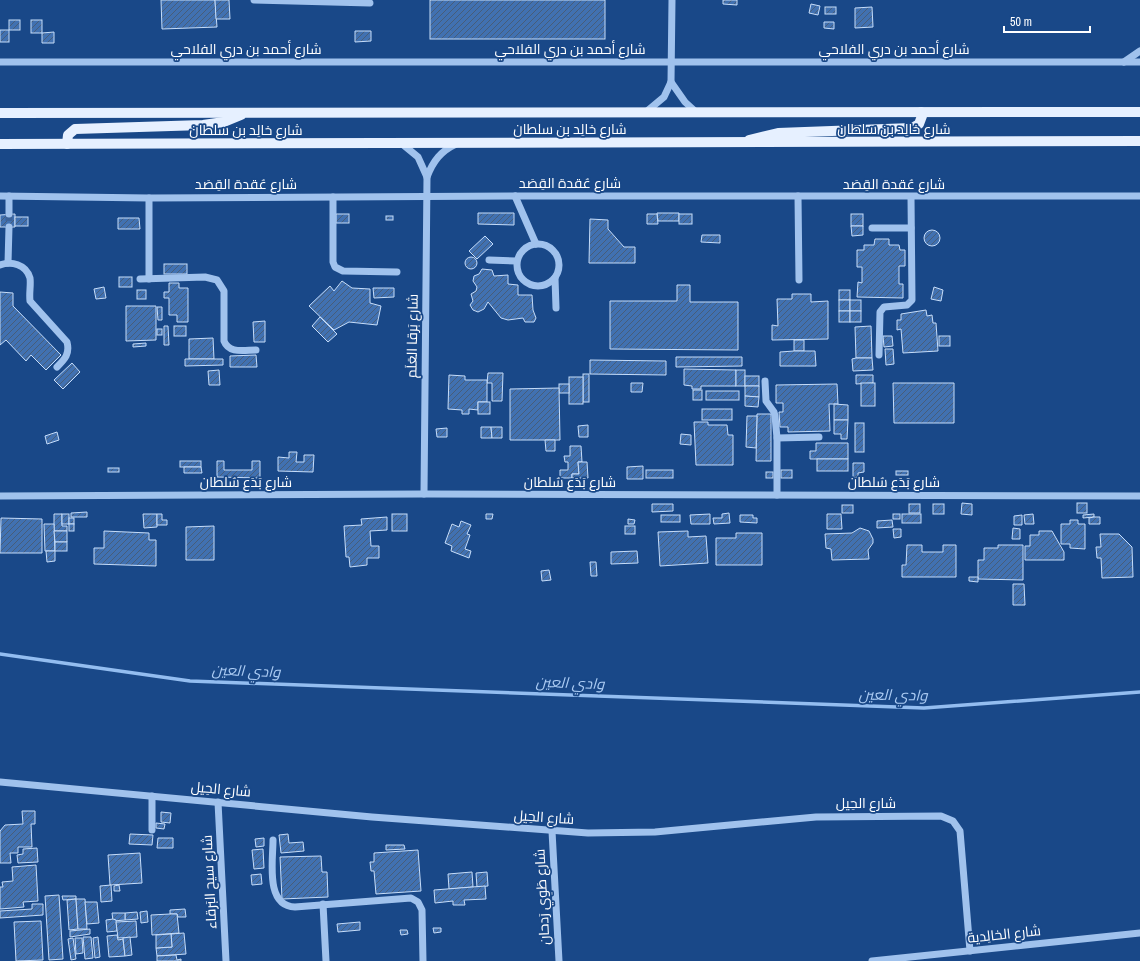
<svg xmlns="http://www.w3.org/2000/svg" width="1140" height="961" font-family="'Archivo Narrow',Cairo,sans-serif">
<defs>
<pattern id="building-hatch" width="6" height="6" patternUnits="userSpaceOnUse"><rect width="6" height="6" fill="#4171b1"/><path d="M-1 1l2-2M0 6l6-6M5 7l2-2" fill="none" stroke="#475d79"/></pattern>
</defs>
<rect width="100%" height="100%" fill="#194888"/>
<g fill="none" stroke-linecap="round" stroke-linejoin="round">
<polyline stroke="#93bdf0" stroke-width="3.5" points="0,654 190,681 924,708 1140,692"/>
</g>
<g fill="url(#building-hatch)" stroke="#c6ddfa">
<polygon points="161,0 215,0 217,27 162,29"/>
<polygon points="215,0 229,0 230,19 216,19"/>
<rect x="430" y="0" width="175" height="39"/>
<polygon points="723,0 737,0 737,5 723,4"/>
<polygon points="811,4 820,6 818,15 809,13"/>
<rect x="825" y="7" width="11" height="7"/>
<polygon points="872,7 873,27 855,28 855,8"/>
<rect x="9" y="20" width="11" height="10"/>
<rect x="31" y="20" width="11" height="13"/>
<polygon points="824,22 834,22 834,29 824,28"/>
<rect x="0" y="30" width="9" height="12"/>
<polygon points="355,31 371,31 371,41 355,42"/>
<polygon points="54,32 54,43 42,43 42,33"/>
<polygon points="478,213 514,213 514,225 478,224"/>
<polygon points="657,213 679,213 679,221 658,221"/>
<polygon points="15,214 15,227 0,227 0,215"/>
<rect x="336" y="214" width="13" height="9"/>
<polygon points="647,214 657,214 658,224 647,224"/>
<rect x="679" y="214" width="13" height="10"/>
<rect x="851" y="214" width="12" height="12"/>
<rect x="386" y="216" width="7" height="4"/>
<rect x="15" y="217" width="13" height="9"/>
<polygon points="118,218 139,218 140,229 118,229"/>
<polygon points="590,219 608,220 608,229 624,247 635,247 635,263 589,263"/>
<polygon points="851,226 863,226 863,235 852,236"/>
<circle cx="932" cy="238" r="8"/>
<polygon points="702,235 720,235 720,243 701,242"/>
<polygon points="485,236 493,244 477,259 469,251"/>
<polygon points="875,239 889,239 889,245 899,245 900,250 905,250 905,266 899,266 899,284 903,284 903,298 857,297 858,282 862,283 862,267 857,267 857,250 864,250 864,245 874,245"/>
<circle cx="471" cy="263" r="6"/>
<rect x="164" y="264" width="23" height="10"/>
<polygon points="482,269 492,270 494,276 508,275 508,284 518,285 518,295 532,295 533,310 536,318 534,322 525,322 523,318 508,320 501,318 488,302 484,309 478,312 473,310 470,305 473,301 471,294 476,291 477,287 473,281 474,276 479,274"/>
<rect x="119" y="277" width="13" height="10"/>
<polygon points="342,281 352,288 370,289 370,303 381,306 377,325 349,322 334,330 309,306 330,286 334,291"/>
<polygon points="169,283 179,283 179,288 188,288 188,322 177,322 177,315 169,315 169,298 164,298 164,292 169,292"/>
<polygon points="677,285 690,285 690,302 738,302 738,350 610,349 610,301 677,301"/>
<polygon points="104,287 106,298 96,299 94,289"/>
<polygon points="934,287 943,290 941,301 931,299"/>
<polygon points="373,288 394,288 394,297 374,298"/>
<rect x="137" y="290" width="9" height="9"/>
<rect x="839" y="290" width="11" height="10"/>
<polygon points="0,292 13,293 13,306 61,355 46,370 31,355 26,361 6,340 0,345"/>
<polygon points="792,294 811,294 811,302 828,301 828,339 772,340 772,325 778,326 777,299 792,299"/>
<rect x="839" y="300" width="11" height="11"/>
<rect x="850" y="300" width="11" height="11"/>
<polygon points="126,306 156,306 156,340 126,341"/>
<polygon points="157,307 162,307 162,320 158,320"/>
<polygon points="926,310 927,316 932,315 933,323 936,323 938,351 903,353 901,329 897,330 897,320 901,320 901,314"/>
<rect x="839" y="311" width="11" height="11"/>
<rect x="850" y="311" width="11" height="11"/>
<polygon points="320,317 337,334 328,342 312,326"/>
<polygon points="265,321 265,342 254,342 253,322"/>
<polygon points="164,326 168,326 169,345 164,345"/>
<rect x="174" y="326" width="12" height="10"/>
<polygon points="871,326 872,358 856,358 855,327"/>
<rect x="157" y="329" width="5" height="6"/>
<polygon points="883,336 892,336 893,346 884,347"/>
<rect x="939" y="336" width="11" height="10"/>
<polygon points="213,338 214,359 189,359 189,339"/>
<rect x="794" y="340" width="10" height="11"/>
<polygon points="146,343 146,346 133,347 133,344"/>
<polygon points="885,349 893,349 894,364 886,365"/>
<polygon points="794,351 815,351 816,366 780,366 780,352"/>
<polygon points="256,355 257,367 230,367 230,356"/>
<polygon points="676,357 742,357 742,366 676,367"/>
<polygon points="856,358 872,358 873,370 853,371 852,359"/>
<polygon points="185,359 223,359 223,365 185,366"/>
<polygon points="590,360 666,361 666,375 590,374"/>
<polygon points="72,363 80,372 63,389 54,380"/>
<polygon points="684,369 736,370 736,386 701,386 701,389 692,389 692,386 684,385"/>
<polygon points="219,370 220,385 209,385 208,371"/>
<rect x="736" y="370" width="9" height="16"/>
<polygon points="488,373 503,373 502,401 492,401 492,383 487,383"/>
<rect x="583" y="374" width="6" height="28"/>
<polygon points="449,375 465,376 465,380 487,380 487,402 478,402 478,410 469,409 469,414 462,414 462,410 448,409"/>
<polygon points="856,375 873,375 873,383 856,384"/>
<rect x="745" y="376" width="14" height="10"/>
<rect x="569" y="377" width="14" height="27"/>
<polygon points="631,383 643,383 642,392 631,392"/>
<rect x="861" y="383" width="14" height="23"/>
<polygon points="893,383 954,383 954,423 894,423"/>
<rect x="559" y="384" width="10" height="9"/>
<polygon points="837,384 838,404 829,404 830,431 788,432 788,427 780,427 779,412 783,412 783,403 776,403 776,385"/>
<polygon points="745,386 759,386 759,397 745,396"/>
<polygon points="559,388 560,440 510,440 510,389"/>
<rect x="693" y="390" width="9" height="10"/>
<rect x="706" y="391" width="33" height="9"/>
<polygon points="745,396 759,397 758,407 745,406"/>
<rect x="478" y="402" width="12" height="12"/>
<polygon points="834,404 848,405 848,420 834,420"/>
<rect x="702" y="409" width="30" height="11"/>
<polygon points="757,414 771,414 771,461 756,461"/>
<polygon points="747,416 757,416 756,448 746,447"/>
<polygon points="834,420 848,420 847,439 841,439 841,434 834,434"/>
<polygon points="694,422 708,422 708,425 727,425 728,435 733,435 733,465 696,465"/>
<rect x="855" y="423" width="9" height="29"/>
<polygon points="588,425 588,437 579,437 578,426"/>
<polygon points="481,427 491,427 492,438 481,438"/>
<polygon points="491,427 502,427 502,438 492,438"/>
<polygon points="447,428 447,437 437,437 436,429"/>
<polygon points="57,432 59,440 47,444 45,436"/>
<polygon points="681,434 691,435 691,445 680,444"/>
<polygon points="545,440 555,440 555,451 546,451"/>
<polygon points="816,443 848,443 848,459 810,459 810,451 816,451"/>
<polygon points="570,446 581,446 582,462 578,462 579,474 572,474 572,478 560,478 560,470 568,470 568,462 565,462 564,456 570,456"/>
<polygon points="289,452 297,452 296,462 304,462 304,455 314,455 313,472 278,471 278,457 289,458"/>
<rect x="817" y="459" width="31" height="12"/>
<rect x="180" y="461" width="21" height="6"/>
<polygon points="217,461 224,461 224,470 252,470 252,461 260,461 260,478 217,477"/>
<polygon points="578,462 587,462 588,478 572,478 572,474 579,474"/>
<polygon points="853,463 864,463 864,472 858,473 858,478 853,478"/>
<polygon points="643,466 643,479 627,479 627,467"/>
<polygon points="184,467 201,467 202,473 184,473"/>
<rect x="108" y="468" width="11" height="4"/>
<rect x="646" y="470" width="27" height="8"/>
<rect x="781" y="470" width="11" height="8"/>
<rect x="896" y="471" width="12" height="4"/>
<rect x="766" y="472" width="7" height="6"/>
<polygon points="962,503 972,504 972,515 961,514"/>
<rect x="1077" y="503" width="10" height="10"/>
<polygon points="652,504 673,504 673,511 652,512"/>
<rect x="909" y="504" width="11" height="9"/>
<rect x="933" y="504" width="11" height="10"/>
<rect x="842" y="505" width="11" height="8"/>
<polygon points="87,512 87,517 71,517 71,513"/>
<polygon points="729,513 730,523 714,524 713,518 722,518 722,514"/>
<polygon points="54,514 62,514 62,526 67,526 67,531 54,531"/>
<rect x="62" y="514" width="7" height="10"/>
<polygon points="143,514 157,514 157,527 144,528"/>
<polygon points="157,514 162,514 162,520 167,520 167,525 157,525"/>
<rect x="392" y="514" width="15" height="17"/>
<polygon points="486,514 493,514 492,519 486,519"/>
<polygon points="710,514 710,524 691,524 690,515"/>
<polygon points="827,514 841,514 842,529 827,529"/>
<rect x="893" y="514" width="7" height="5"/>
<rect x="902" y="514" width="19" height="9"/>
<polygon points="1033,514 1034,524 1025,524 1024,515"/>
<polygon points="1094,514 1094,517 1083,518 1083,515"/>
<rect x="661" y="515" width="19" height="7"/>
<polygon points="740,515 753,515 753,518 757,518 757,523 740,522"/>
<polygon points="1022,515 1022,525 1014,525 1014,516"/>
<polygon points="387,517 387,530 370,531 371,546 379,546 379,558 367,558 367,565 350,567 349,557 346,557 344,526 362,525 361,519"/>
<polygon points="1094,517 1100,517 1100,524 1089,524 1089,518"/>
<polygon points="1,518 42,519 42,553 0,553"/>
<rect x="69" y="518" width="5" height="6"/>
<polygon points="628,519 635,520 634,524 628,524"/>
<polygon points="892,520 893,527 877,528 877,521"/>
<polygon points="1070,520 1078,520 1078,524 1085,524 1085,549 1070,548 1070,544 1061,544 1061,524 1070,524"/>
<polygon points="461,521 471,525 467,534 470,535 465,549 471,551 469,558 451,551 452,546 445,543 452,524 459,527"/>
<polygon points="44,524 54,524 55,551 45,551"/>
<rect x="69" y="524" width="5" height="7"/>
<polygon points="214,526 214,560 186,560 186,527"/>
<rect x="625" y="526" width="10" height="8"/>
<polygon points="860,528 869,531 873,539 873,543 868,550 869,559 832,560 831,549 826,548 825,534 852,533"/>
<polygon points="1013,528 1020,529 1020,539 1012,539"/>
<polygon points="893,529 901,529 901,537 894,538"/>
<polygon points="54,531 67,531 67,542 55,542"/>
<polygon points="104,531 149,533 149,540 156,540 156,566 94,564 94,548 104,548"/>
<polygon points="688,531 688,537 706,536 708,563 660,566 658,532"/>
<polygon points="1039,531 1052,531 1064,552 1064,560 1025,560 1025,546 1030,546 1030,535 1039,535"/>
<polygon points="736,533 762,533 762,565 716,565 716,538 736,538"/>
<polygon points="1100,534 1119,534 1132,547 1133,577 1102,578 1101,558 1097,558 1096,547 1101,547"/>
<rect x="55" y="542" width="12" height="9"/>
<polygon points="907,545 922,545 922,552 943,552 943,545 956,545 956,577 902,577 902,565 906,565"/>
<polygon points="998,545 1023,545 1023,580 978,579 978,560 984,560 984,548 998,548"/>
<polygon points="46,551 55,551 55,561 47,562"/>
<polygon points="637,551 638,563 611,564 611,552"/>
<polygon points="590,562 596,562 597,576 591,576"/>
<polygon points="549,570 551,580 542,581 541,571"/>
<polygon points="969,577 978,577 978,582 969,581"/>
<polygon points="1013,584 1024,584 1025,605 1013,605"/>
<polygon points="22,811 35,811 35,824 31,824 32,847 18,847 18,853 10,853 11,863 0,863 0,831 5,825 23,824"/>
<polygon points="161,812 171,813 170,823 161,822"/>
<polygon points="156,823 165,824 164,829 156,828"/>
<polygon points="130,834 153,835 152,845 129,844"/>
<polygon points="288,834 289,843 303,842 304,851 281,853 279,835"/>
<polygon points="158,838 173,838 173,848 157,848"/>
<polygon points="264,838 264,846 256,847 255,839"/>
<polygon points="386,845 404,845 405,849 386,850"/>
<polygon points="37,848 38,862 18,863 17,855 23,854 23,849"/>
<polygon points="263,849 264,868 254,869 252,850"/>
<polygon points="418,850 421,891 376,894 374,871 371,871 370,862 374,862 374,853"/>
<polygon points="140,853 142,883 110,885 108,855"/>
<polygon points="321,856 322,872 327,872 328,897 282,899 280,857"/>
<polygon points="36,865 38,901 23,902 24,907 0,909 0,887 3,887 2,882 13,881 12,867"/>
<polygon points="472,872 473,887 449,889 448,874"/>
<polygon points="487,872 488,886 477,887 476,873"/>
<polygon points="261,874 262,884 252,885 251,875"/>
<polygon points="111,885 112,901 101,902 100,886"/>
<polygon points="119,885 120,891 114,891 114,886"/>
<polygon points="485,886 486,899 464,900 465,905 453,905 453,901 435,903 434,890"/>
<polygon points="59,895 63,959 49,960 45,896"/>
<polygon points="62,896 76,896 76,899 63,900"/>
<polygon points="76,899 78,929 69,930 67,900"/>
<polygon points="76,899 85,899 87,929 78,929"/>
<polygon points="85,902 97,902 99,923 87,924"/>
<polygon points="32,904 43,904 43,915 0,918 0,911 32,909"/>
<polygon points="185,909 186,917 178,917 177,914 170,914 170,910"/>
<polygon points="147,911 148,922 141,923 140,912"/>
<polygon points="137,912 138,919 125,920 125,913"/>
<polygon points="112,913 125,913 125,920 113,921"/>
<polygon points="170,914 177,914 179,933 152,935 151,915"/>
<polygon points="113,919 116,920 117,931 107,932 106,920"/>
<polygon points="41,921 43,960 16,961 14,922"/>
<polygon points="136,921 137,937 118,938 116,922"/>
<polygon points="360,922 360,930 338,932 337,924"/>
<polygon points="433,928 441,928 441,932 434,933"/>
<polygon points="90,929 90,934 70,937 70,931"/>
<polygon points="400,930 407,930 408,934 401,935"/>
<polygon points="184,933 186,954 157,956 156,948 172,947 171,934"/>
<polygon points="171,934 172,947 156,948 156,935"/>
<polygon points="117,935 118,940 123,939 125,956 109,957 107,936"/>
<polygon points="83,937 91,937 93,958 85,959"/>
<polygon points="98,937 100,957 95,958 93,938"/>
<polygon points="130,937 132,955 125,956 123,938"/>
<polygon points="73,938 76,959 71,960 68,939"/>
<polygon points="75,938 82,938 83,953 76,954"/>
<polygon points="176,955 177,960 181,959 181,961 157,961 157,956"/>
</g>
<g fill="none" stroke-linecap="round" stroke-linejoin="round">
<polyline stroke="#3c639a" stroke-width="7" stroke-dasharray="7 3.5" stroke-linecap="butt" points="9,214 9,227"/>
<g stroke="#a0c2ed" stroke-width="7">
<polyline points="254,0 370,3"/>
<polyline points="0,62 1140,62"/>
<polyline points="1124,62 1140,51"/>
<polyline points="671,82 685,102 697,113"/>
<polyline points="646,112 664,97 671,82 672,0"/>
<polyline points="401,143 418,157 427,177 424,494"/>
<path d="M427 177C433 161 441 151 456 144"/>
<polyline points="0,196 149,198 515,196 1140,196"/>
<polyline points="515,196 536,244"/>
<polyline points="798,196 799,280"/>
<polyline points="333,197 333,262 335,267 343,271 397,272"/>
<polyline points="9,214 9,196"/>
<polyline points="872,228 911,228"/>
<circle cx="538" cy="265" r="21"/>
<polyline points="489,260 516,261"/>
<polyline points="8,263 9,227"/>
<path d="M0 265C11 261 26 264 30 278 31 285 29 293 30 301L67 342C70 354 65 359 57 367"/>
<polyline points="555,278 556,308"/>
<path d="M140 279 205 277 217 280 224 291V341C229 354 244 350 256 350"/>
<polyline points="149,279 149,198"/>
<polyline points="879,355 880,312 884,307 907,305 912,300 911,197"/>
<polyline points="765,381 766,401 774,412 775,416 777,438 777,495"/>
<polyline points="777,438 819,437"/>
<polyline points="0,496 424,494 1140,496"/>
<polyline points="0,782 372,817 588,833 655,832 816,817 941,816 953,821 960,831 970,951"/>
<polyline points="218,802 226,961"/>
<polyline points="152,830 152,796"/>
<polyline points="552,831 559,961"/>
<path d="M273 840C273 861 265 906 295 907L411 898 418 902 422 910 423 961"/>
<polyline points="323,904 326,961"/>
<polyline points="872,961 1140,933"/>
</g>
<g stroke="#e6f0ff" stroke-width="10">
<polyline points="0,113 1140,112"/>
<polyline points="749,140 778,133 912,128 919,124 922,116 921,112"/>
<polyline points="0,144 1140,141"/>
<polyline points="67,144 68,135 75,129 203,125 224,122 241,115"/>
</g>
</g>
<g text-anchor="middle" stroke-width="3.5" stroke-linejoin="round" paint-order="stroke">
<g font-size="14" fill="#fff" stroke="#194888">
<text x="246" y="54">شارع أحمد بن دري الفلاحي</text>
<text x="570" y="54">شارع أحمد بن دري الفلاحي</text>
<text x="894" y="54">شارع أحمد بن دري الفلاحي</text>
<text x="570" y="134">شارع خالِد بن سلطان</text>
<text x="894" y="134">شارع خالِد بن سلطان</text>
<text x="246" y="135">شارع خالِد بن سلطان</text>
<text x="570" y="188">شارع عُقدة القِصَد</text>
<text x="246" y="189">شارع عُقدة القِصَد</text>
<text x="894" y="189">شارع عُقدة القِصَد</text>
<text transform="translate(412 336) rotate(-89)" y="5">شارع بَرقا العَلَم</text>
<text x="246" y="487">شارع بَدَع سُلطان</text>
<text x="570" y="487">شارع بَدَع سُلطان</text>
<text x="894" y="487">شارع بَدَع سُلطان</text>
<text transform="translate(221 789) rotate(5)" y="5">شارع الحِيل</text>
<text x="866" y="808">شارع الحِيل</text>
<text transform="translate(544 817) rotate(4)" y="5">شارع الحِيل</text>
<text transform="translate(209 882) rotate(-93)" y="5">شارع سيح البَرقاء</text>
<text transform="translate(542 897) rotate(-93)" y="5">شارع طَوِي رَدحان</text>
<text transform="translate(1004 934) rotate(-6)" y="5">شارع الخالِدية</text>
</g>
<g font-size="15" font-style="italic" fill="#acccf4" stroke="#194888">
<text transform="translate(246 671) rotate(2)" y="5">وادي العين</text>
<text transform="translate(570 683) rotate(2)" y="5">وادي العين</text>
<text transform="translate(893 695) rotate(1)" y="5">وادي العين</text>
</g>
</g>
<path d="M1004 26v6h86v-6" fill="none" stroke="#ffffff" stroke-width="2"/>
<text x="1010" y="26" font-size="12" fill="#ffffff" stroke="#194888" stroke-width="3" paint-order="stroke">50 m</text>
</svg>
